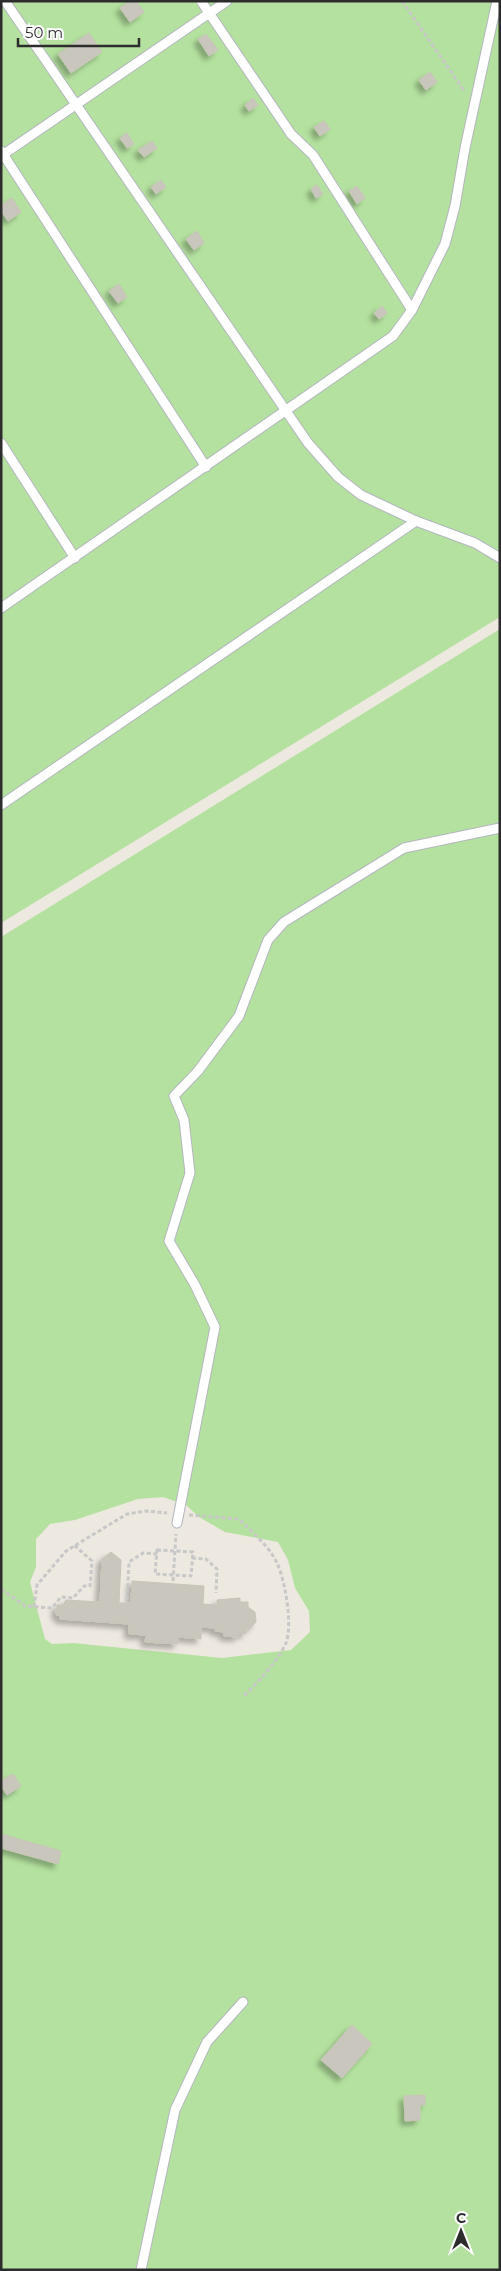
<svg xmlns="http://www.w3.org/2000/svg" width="501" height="2271" font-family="Montserrat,sans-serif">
<defs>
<filter id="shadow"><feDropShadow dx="-4.5" dy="4.5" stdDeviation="2.5" flood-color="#0004"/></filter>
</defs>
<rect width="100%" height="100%" fill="#ede8e0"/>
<g fill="#b4e19f" fill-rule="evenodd">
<polygon points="1,1 500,1 500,617 1,923"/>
<path d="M500 629V2270H1V937ZM163 1497 186 1505 199 1517 225 1532 278 1542 288 1560 295 1588 309 1611 310 1632 291 1650 222 1658 73 1643 52 1644 45 1639 30 1582 36 1567V1539L50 1524 75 1520 138 1499Z"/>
</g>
<g fill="#c9c6be" stroke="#c9c4b9" filter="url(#shadow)">
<polygon points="130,1 136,1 144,12 130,22 120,8"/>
<polygon points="89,33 102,52 71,73 58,54"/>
<polygon points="206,34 218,50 209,56 198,39"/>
<polygon points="430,72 437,82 426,90 419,80"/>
<polygon points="253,98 258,105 249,111 245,105"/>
<polygon points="324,121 330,129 320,136 314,127"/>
<polygon points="127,133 134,144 127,148 120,138"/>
<polygon points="152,141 157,148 144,157 138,150"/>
<polygon points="161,180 166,187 156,194 151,187"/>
<polygon points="317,185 323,194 316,198 311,189"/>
<polygon points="357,186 365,198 357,204 349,191"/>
<polygon points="12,198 21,212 8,221 1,211 1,205"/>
<polygon points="197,231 204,243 194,250 186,239"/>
<polygon points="119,284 127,297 118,303 109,291"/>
<polygon points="382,306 387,313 379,319 374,313"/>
<polygon points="111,1552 121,1560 119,1603 131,1603 132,1581 204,1586 203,1604 217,1605 217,1600 240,1598 240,1602 248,1602 248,1607 255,1612 256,1622 251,1627 246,1628 246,1634 239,1633 238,1637 224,1636 224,1632 215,1631 215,1628 201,1627 201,1639 178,1637 178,1644 145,1642 146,1635 129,1634 129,1624 60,1619 60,1615 56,1615 57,1605 63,1605 66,1600 100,1602 102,1559"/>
<polygon points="13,1774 21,1786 7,1795 1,1786 1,1781"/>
<polygon points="1,1834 61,1851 58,1864 1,1848"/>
<polygon points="352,2025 372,2044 342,2078 321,2060"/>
<polygon points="425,2095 425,2105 420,2105 420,2120 405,2121 404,2096"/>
</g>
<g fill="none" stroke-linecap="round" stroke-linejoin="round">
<defs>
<g id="service">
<polyline points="5,1 308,443 338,477 361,495 416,521 475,543 500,558"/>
<polyline points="201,1 291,134 313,155 412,310"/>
<polyline points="1,151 206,467"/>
<polyline points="1,156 227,1"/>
<polyline points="1,443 75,558"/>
<polyline points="1,608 393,336 412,310 445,244 455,206 465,148 497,1"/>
<polyline points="1,805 416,521"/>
<polyline points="177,1523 215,1327 195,1285 169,1241 190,1173 184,1120 174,1096 198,1071 239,1016 268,940 284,922 404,848 500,828"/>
<polyline points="141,2270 175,2110 207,2042 243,2002"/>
</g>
</defs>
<use href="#service" stroke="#b3b6bf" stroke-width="11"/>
<g stroke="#c8c8c8" stroke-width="3" stroke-dasharray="4 2.5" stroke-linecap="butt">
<polyline points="402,1 465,92"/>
<path d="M189 1515 239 1519C252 1532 269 1546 277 1563 285 1580 293 1624 286 1643 278 1661 257 1683 243 1697"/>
<polygon points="157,1550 193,1552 191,1576 155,1574"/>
<polyline points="192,1558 206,1559 217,1569 216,1593"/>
<polyline points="173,1581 176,1534"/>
<polyline points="1,1589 25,1606 52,1608 61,1597 73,1598 84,1586 90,1586 92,1561 74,1545"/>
<polyline points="127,1600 129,1562 143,1553 157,1554"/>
<polyline points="34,1607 37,1585 66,1551 127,1514 146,1511 167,1513"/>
</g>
<use href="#service" stroke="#fff" stroke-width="9"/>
</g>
<rect width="501" height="2271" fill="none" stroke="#2d2d2d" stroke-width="5"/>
<g transform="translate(461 2231)" stroke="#ffffff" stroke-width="4" paint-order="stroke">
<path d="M0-4L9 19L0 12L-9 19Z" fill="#2d2d2d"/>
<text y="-8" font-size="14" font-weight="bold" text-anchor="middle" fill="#2d2d2d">С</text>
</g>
<path d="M18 38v8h121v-8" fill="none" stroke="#2d2d2d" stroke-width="2.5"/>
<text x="25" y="38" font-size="15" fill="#2d2d2d" stroke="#ffffff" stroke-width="4" paint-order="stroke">50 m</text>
</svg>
